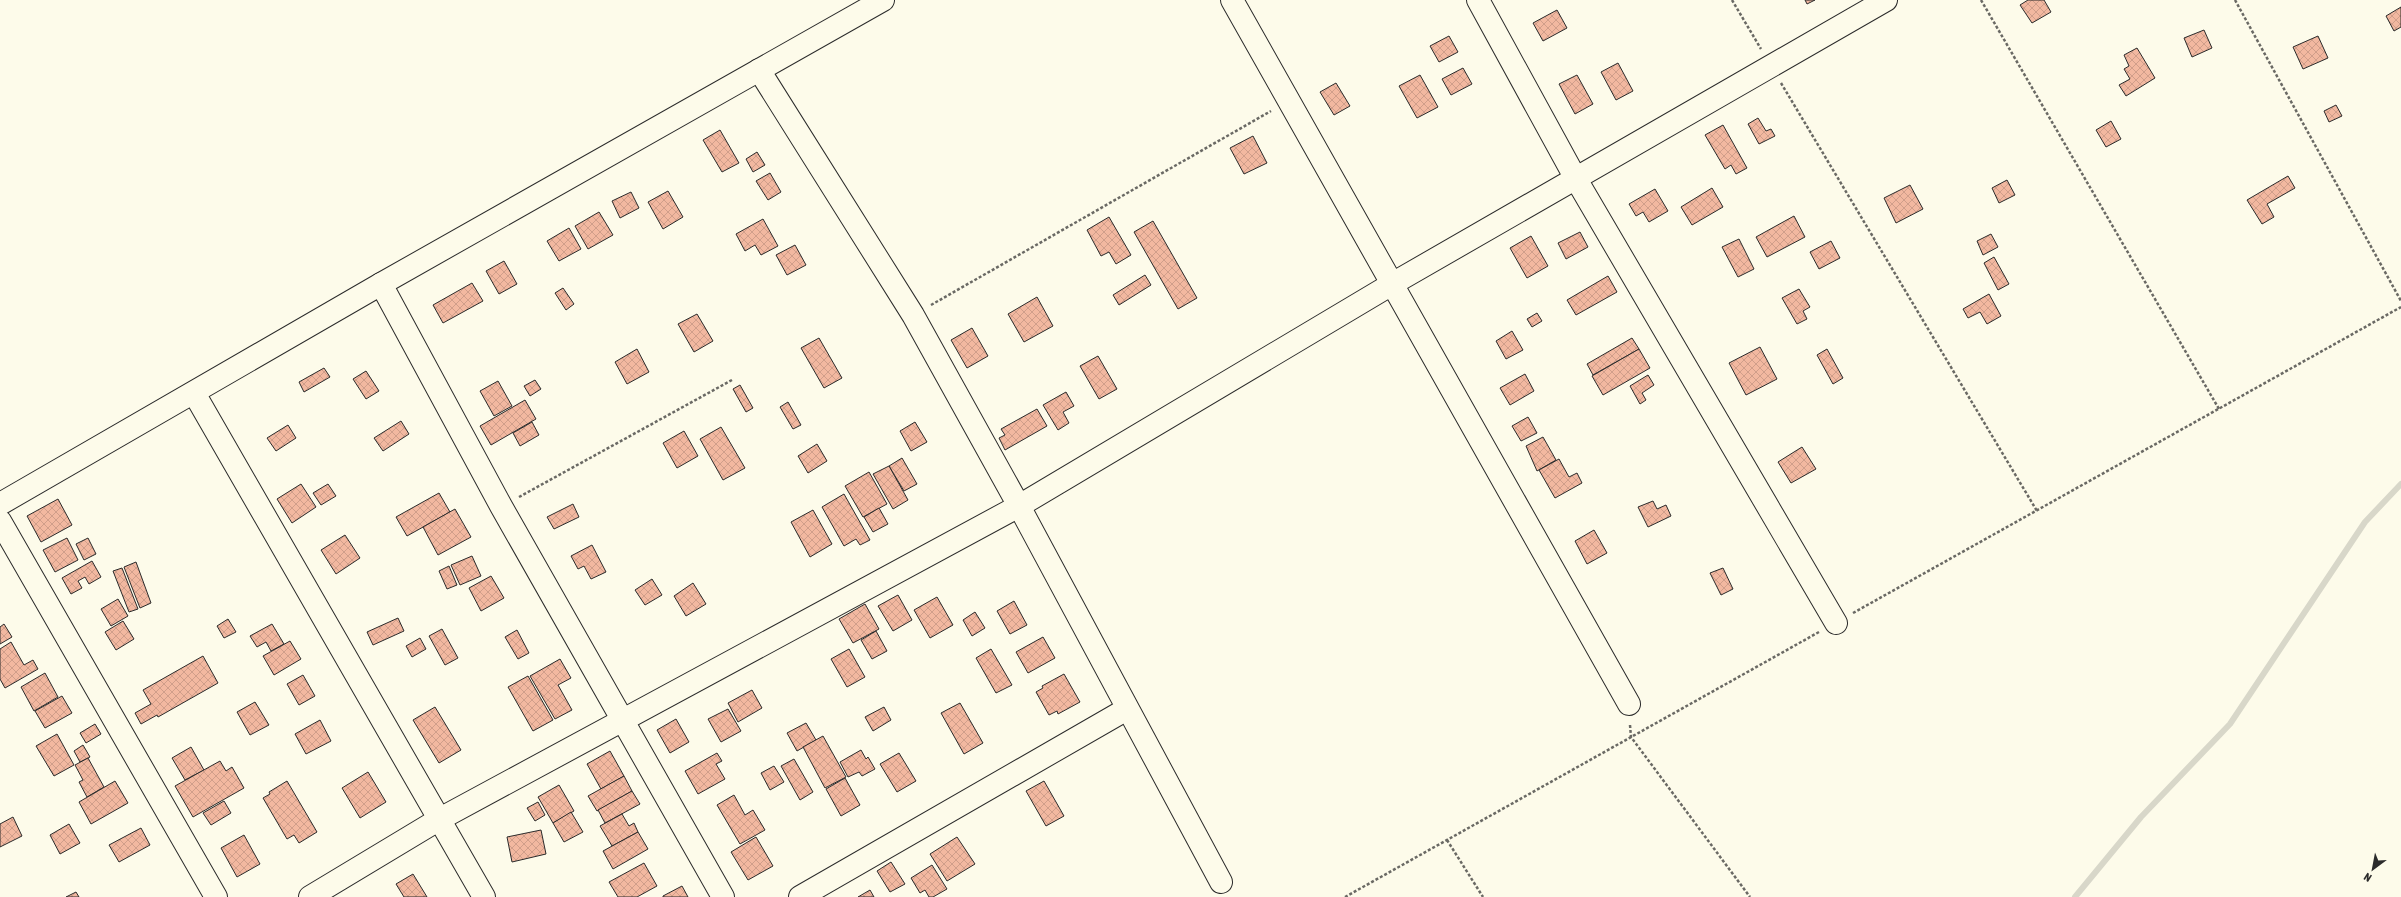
<svg xmlns="http://www.w3.org/2000/svg" width="2401" height="897" font-family="'Asap Condensed',sans-serif">
<defs>
<pattern id="building-cross-hatch" width="8" height="8" patternUnits="userSpaceOnUse"><rect width="8" height="8" fill="#f2b8a0"/><path d="M0 0l8 8M0 8l8-8" fill="none" stroke="#d09e8a"/></pattern>
</defs>
<rect width="100%" height="100%" fill="#fdfbea"/>
<g fill="none" stroke-linecap="round" stroke-linejoin="round">
<polyline stroke="#d8d7c9" stroke-width="6" points="2075,897 2141,817 2230,724 2365,522 2401,484"/>
</g>
<g fill="url(#building-cross-hatch)" stroke="#2b2b2b">
<polygon points="1805,0 1815,0 1807,4"/>
<polygon points="2028,0 2044,0 2051,12 2032,23 2020,5"/>
<polygon points="2401,7 2401,27 2394,31 2386,16"/>
<polygon points="1557,10 1567,28 1543,41 1533,23"/>
<polygon points="2204,30 2212,48 2192,57 2184,38"/>
<polygon points="1449,36 1458,52 1439,62 1430,46"/>
<polygon points="2318,36 2328,58 2303,69 2293,47"/>
<polygon points="2137,48 2155,78 2126,96 2119,85 2130,79 2124,69 2129,66 2124,55"/>
<polygon points="1618,63 1633,91 1616,100 1601,72"/>
<polygon points="1463,68 1472,84 1451,95 1442,79"/>
<polygon points="1420,75 1438,107 1417,118 1399,86"/>
<polygon points="1577,75 1593,104 1575,114 1559,84"/>
<polygon points="1336,83 1350,106 1334,115 1320,92"/>
<polygon points="2336,105 2342,116 2329,122 2324,111"/>
<polygon points="1758,118 1766,131 1771,129 1775,136 1759,144 1748,124"/>
<polygon points="2111,121 2121,139 2106,147 2096,130"/>
<polygon points="1723,125 1747,168 1736,174 1731,165 1725,169 1705,135"/>
<polygon points="720,130 739,163 722,172 703,140"/>
<polygon points="1253,136 1267,163 1244,174 1230,148"/>
<polygon points="757,152 765,165 753,172 746,159"/>
<polygon points="770,173 781,192 768,200 756,181"/>
<polygon points="2288,176 2295,188 2267,204 2274,217 2262,224 2247,200"/>
<polygon points="2007,180 2015,195 1999,203 1992,188"/>
<polygon points="1910,185 1923,209 1896,223 1884,198"/>
<polygon points="1712,188 1723,207 1692,225 1681,207"/>
<polygon points="1655,189 1668,211 1649,222 1643,212 1636,216 1629,204"/>
<polygon points="668,191 683,217 663,229 648,202"/>
<polygon points="631,192 639,208 620,218 612,201"/>
<polygon points="599,212 613,235 588,249 575,226"/>
<polygon points="1794,216 1805,237 1767,257 1756,237"/>
<polygon points="1109,217 1131,255 1116,264 1109,252 1101,256 1087,230"/>
<polygon points="763,219 778,246 761,255 755,245 745,251 736,234"/>
<polygon points="1153,221 1197,298 1178,309 1134,232"/>
<polygon points="569,228 581,249 559,261 547,241"/>
<polygon points="1580,232 1588,247 1566,259 1558,243"/>
<polygon points="1991,234 1998,247 1983,255 1977,241"/>
<polygon points="1531,236 1548,266 1527,278 1510,248"/>
<polygon points="1739,239 1754,269 1738,277 1722,247"/>
<polygon points="1831,241 1840,258 1819,269 1810,252"/>
<polygon points="795,245 806,265 787,275 776,255"/>
<polygon points="1994,257 2009,284 1998,290 1984,263"/>
<polygon points="504,261 517,284 499,294 486,271"/>
<polygon points="1145,275 1151,285 1119,305 1113,295"/>
<polygon points="1608,276 1617,292 1576,315 1567,300"/>
<polygon points="472,283 483,301 443,323 433,305"/>
<polygon points="563,288 574,304 566,310 555,293"/>
<polygon points="1799,289 1810,307 1803,311 1807,319 1797,324 1782,298"/>
<polygon points="1989,294 2001,316 1987,324 1980,312 1968,318 1963,309"/>
<polygon points="1037,297 1053,326 1024,342 1008,314"/>
<polygon points="1537,313 1542,321 1532,327 1527,319"/>
<polygon points="697,314 713,341 694,352 678,324"/>
<polygon points="972,328 988,356 967,368 951,340"/>
<polygon points="1512,331 1523,350 1506,359 1496,341"/>
<polygon points="819,338 842,378 824,388 801,348"/>
<polygon points="1632,338 1639,349 1593,375 1587,364"/>
<polygon points="1760,347 1777,379 1746,395 1729,363"/>
<polygon points="637,349 649,372 627,384 615,362"/>
<polygon points="1639,349 1650,368 1603,395 1592,376"/>
<polygon points="1827,349 1843,378 1833,384 1817,355"/>
<polygon points="1098,356 1117,389 1099,399 1080,366"/>
<polygon points="324,368 330,377 304,392 299,382"/>
<polygon points="366,371 379,391 366,399 353,379"/>
<polygon points="1525,374 1534,391 1510,405 1500,388"/>
<polygon points="1648,375 1654,385 1642,393 1646,400 1640,404 1630,386"/>
<polygon points="535,380 541,389 530,396 524,386"/>
<polygon points="498,381 512,406 494,416 480,391"/>
<polygon points="740,385 753,408 746,412 733,389"/>
<polygon points="1066,392 1074,406 1063,412 1069,423 1058,430 1043,405"/>
<polygon points="525,400 536,419 491,445 480,426"/>
<polygon points="788,402 801,425 793,429 780,407"/>
<polygon points="1037,409 1047,426 1005,450 999,438 1005,435 1001,429"/>
<polygon points="1528,417 1537,433 1521,441 1512,426"/>
<polygon points="401,421 409,434 383,451 374,438"/>
<polygon points="532,422 539,435 520,446 513,433"/>
<polygon points="915,422 927,442 911,451 900,431"/>
<polygon points="288,425 296,438 276,451 267,438"/>
<polygon points="721,427 745,468 723,480 700,439"/>
<polygon points="684,431 698,456 677,468 663,443"/>
<polygon points="1543,437 1556,460 1537,471 1526,446"/>
<polygon points="817,444 827,461 808,473 798,456"/>
<polygon points="1802,447 1816,469 1791,483 1778,462"/>
<polygon points="902,458 917,484 904,491 889,466"/>
<polygon points="1559,459 1569,477 1577,473 1582,483 1555,498 1539,470"/>
<polygon points="889,466 908,500 893,509 873,474"/>
<polygon points="869,472 887,504 863,517 845,486"/>
<polygon points="301,484 316,507 292,523 277,499"/>
<polygon points="328,484 336,496 321,505 313,493"/>
<polygon points="439,493 450,512 407,536 396,517"/>
<polygon points="844,494 870,540 860,545 856,539 844,546 822,507"/>
<polygon points="58,499 72,525 41,542 27,516"/>
<polygon points="1653,501 1657,509 1666,505 1671,516 1648,527 1638,507"/>
<polygon points="573,504 579,517 554,529 547,517"/>
<polygon points="879,508 888,524 873,532 864,517"/>
<polygon points="455,509 471,537 438,555 423,527"/>
<polygon points="813,510 832,544 810,557 791,522"/>
<polygon points="1594,530 1607,553 1587,564 1575,541"/>
<polygon points="345,535 360,558 336,574 321,550"/>
<polygon points="67,538 78,560 55,572 43,550"/>
<polygon points="88,538 96,554 84,560 76,544"/>
<polygon points="592,545 606,572 591,579 584,566 578,569 571,556"/>
<polygon points="472,556 481,576 460,585 451,565"/>
<polygon points="92,561 101,577 89,584 85,577 78,581 82,588 71,594 62,578"/>
<polygon points="136,562 151,603 140,608 124,567"/>
<polygon points="449,566 457,585 447,589 439,571"/>
<polygon points="122,568 138,609 129,612 113,571"/>
<polygon points="1723,568 1733,589 1721,595 1710,573"/>
<polygon points="491,576 504,598 481,611 469,588"/>
<polygon points="652,579 662,595 645,605 635,590"/>
<polygon points="693,583 706,604 686,616 674,596"/>
<polygon points="898,595 912,620 893,631 878,606"/>
<polygon points="937,597 953,625 930,638 914,610"/>
<polygon points="118,599 128,616 111,626 101,609"/>
<polygon points="1014,601 1027,625 1010,634 997,611"/>
<polygon points="865,604 879,629 853,643 839,619"/>
<polygon points="975,612 985,628 972,636 963,620"/>
<polygon points="398,618 404,631 373,645 367,632"/>
<polygon points="228,619 236,632 224,638 217,626"/>
<polygon points="123,621 134,639 116,650 105,632"/>
<polygon points="4,624 12,637 0,644 0,627"/>
<polygon points="272,624 284,644 271,651 266,642 257,647 250,636"/>
<polygon points="442,629 458,658 445,665 429,636"/>
<polygon points="517,630 529,653 518,659 505,637"/>
<polygon points="876,631 887,651 872,659 861,640"/>
<polygon points="1043,637 1055,658 1028,673 1016,652"/>
<polygon points="420,638 426,649 412,657 406,646"/>
<polygon points="290,641 301,659 274,675 263,656"/>
<polygon points="11,642 24,665 33,660 38,669 5,688 0,679 0,649"/>
<polygon points="849,649 865,677 847,687 831,659"/>
<polygon points="991,649 1012,685 996,693 976,658"/>
<polygon points="203,656 218,683 158,717 157,715 141,724 135,713 151,704 143,690"/>
<polygon points="560,659 571,678 558,685 572,710 555,719 530,676"/>
<polygon points="45,673 58,697 34,711 21,687"/>
<polygon points="1064,674 1080,702 1058,714 1057,711 1049,715 1036,692 1043,688 1042,686"/>
<polygon points="303,675 315,696 299,705 287,684"/>
<polygon points="528,676 553,720 533,731 508,687"/>
<polygon points="752,690 762,708 738,722 728,703"/>
<polygon points="62,696 72,713 45,728 35,711"/>
<polygon points="255,702 269,725 250,735 237,712"/>
<polygon points="960,703 983,743 964,754 941,713"/>
<polygon points="435,707 461,750 439,763 413,720"/>
<polygon points="884,707 891,720 873,731 865,717"/>
<polygon points="728,709 741,731 721,742 708,719"/>
<polygon points="676,719 689,742 670,753 657,730"/>
<polygon points="320,720 331,741 306,754 295,734"/>
<polygon points="806,723 816,740 797,751 787,733"/>
<polygon points="95,724 101,734 86,743 80,733"/>
<polygon points="57,734 74,765 54,776 36,746"/>
<polygon points="823,736 846,777 825,788 803,747"/>
<polygon points="83,745 90,757 80,762 74,751"/>
<polygon points="191,747 204,770 185,780 172,758"/>
<polygon points="861,750 866,759 868,757 875,769 862,776 859,772 848,777 840,762"/>
<polygon points="610,751 624,776 601,789 587,764"/>
<polygon points="717,753 722,761 716,764 725,779 698,794 685,771"/>
<polygon points="899,753 916,781 897,792 880,764"/>
<polygon points="88,758 104,787 87,797 79,782 83,780 75,765"/>
<polygon points="794,759 813,792 800,800 781,766"/>
<polygon points="220,761 226,771 232,767 244,788 193,817 175,786"/>
<polygon points="774,766 784,782 770,790 761,773"/>
<polygon points="368,772 386,802 360,818 342,788"/>
<polygon points="624,776 632,791 597,811 588,796"/>
<polygon points="845,778 860,805 841,816 826,789"/>
<polygon points="115,781 128,803 91,824 79,802"/>
<polygon points="287,781 317,832 299,843 294,835 287,839 263,798 270,794 269,792"/>
<polygon points="1044,781 1064,816 1046,826 1026,791"/>
<polygon points="559,785 574,811 553,823 538,797"/>
<polygon points="632,791 640,804 605,823 598,810"/>
<polygon points="734,795 745,815 753,810 765,830 740,844 717,805"/>
<polygon points="224,801 231,813 211,825 203,813"/>
<polygon points="538,802 545,815 535,821 527,808"/>
<polygon points="571,812 583,832 564,842 553,823"/>
<polygon points="622,814 629,826 634,823 638,832 612,846 600,826"/>
<polygon points="13,817 22,836 0,847 0,824"/>
<polygon points="69,824 80,843 60,854 50,835"/>
<polygon points="141,828 150,845 119,862 109,845"/>
<polygon points="541,830 546,854 512,862 507,837"/>
<polygon points="638,832 648,849 613,869 603,851"/>
<polygon points="244,835 260,864 237,877 221,848"/>
<polygon points="756,837 773,866 748,880 731,852"/>
<polygon points="957,837 975,864 947,881 930,854"/>
<polygon points="891,862 905,884 890,892 877,871"/>
<polygon points="644,863 657,886 637,897 618,897 609,882"/>
<polygon points="932,865 947,889 933,897 929,897 925,890 920,893 911,878"/>
<polygon points="413,874 427,897 404,897 396,884"/>
<polygon points="682,886 688,897 663,897 663,896"/>
<polygon points="870,890 874,897 858,897"/>
<polygon points="76,892 79,897 66,897"/>
</g>
<g fill="none" stroke-linecap="round" stroke-linejoin="round">
<defs>
<g id="minor">
<polyline points="1232,0 1629,704"/>
<polyline points="1478,0 1576,179 1836,623"/>
<polyline points="759,70 913,315 1019,506 1221,882"/>
<polyline points="381,284 501,506 723,897"/>
<polyline points="194,393 484,897"/>
<polyline points="0,504 381,284 883,0"/>
<polyline points="0,521 216,897"/>
<polyline points="310,897 438,820 1019,506 1392,284 1886,0"/>
<polyline points="800,897 1127,709"/>
</g>
</defs>
<use href="#minor" stroke="#2b2b2b" stroke-width="24"/>
<g stroke="#6a6964" stroke-width="2.5" stroke-dasharray="3 2" stroke-linecap="butt">
<polyline points="1732,0 1761,49"/>
<polyline points="1981,0 2219,409"/>
<polyline points="2235,0 2401,301"/>
<polyline points="1781,83 2037,511"/>
<polyline points="931,305 1271,111"/>
<polyline points="519,497 732,380"/>
<polyline points="1853,613 2401,307"/>
<polyline points="1630,725 1631,737 1750,897"/>
<polyline points="1447,840 1483,897"/>
<polyline points="1345,897 1819,632"/>
</g>
<use href="#minor" stroke="#fdfbea" stroke-width="22"/>
</g>
<g transform="translate(2373 869) rotate(212)" stroke="#fdfbea" stroke-width="3" paint-order="stroke">
<path d="M0-3L7 15L0 10L-7 15Z" fill="#2b2b2b"/>
<text y="-6" font-size="11" font-weight="bold" text-anchor="middle" fill="#2b2b2b">N</text>
</g>
</svg>
